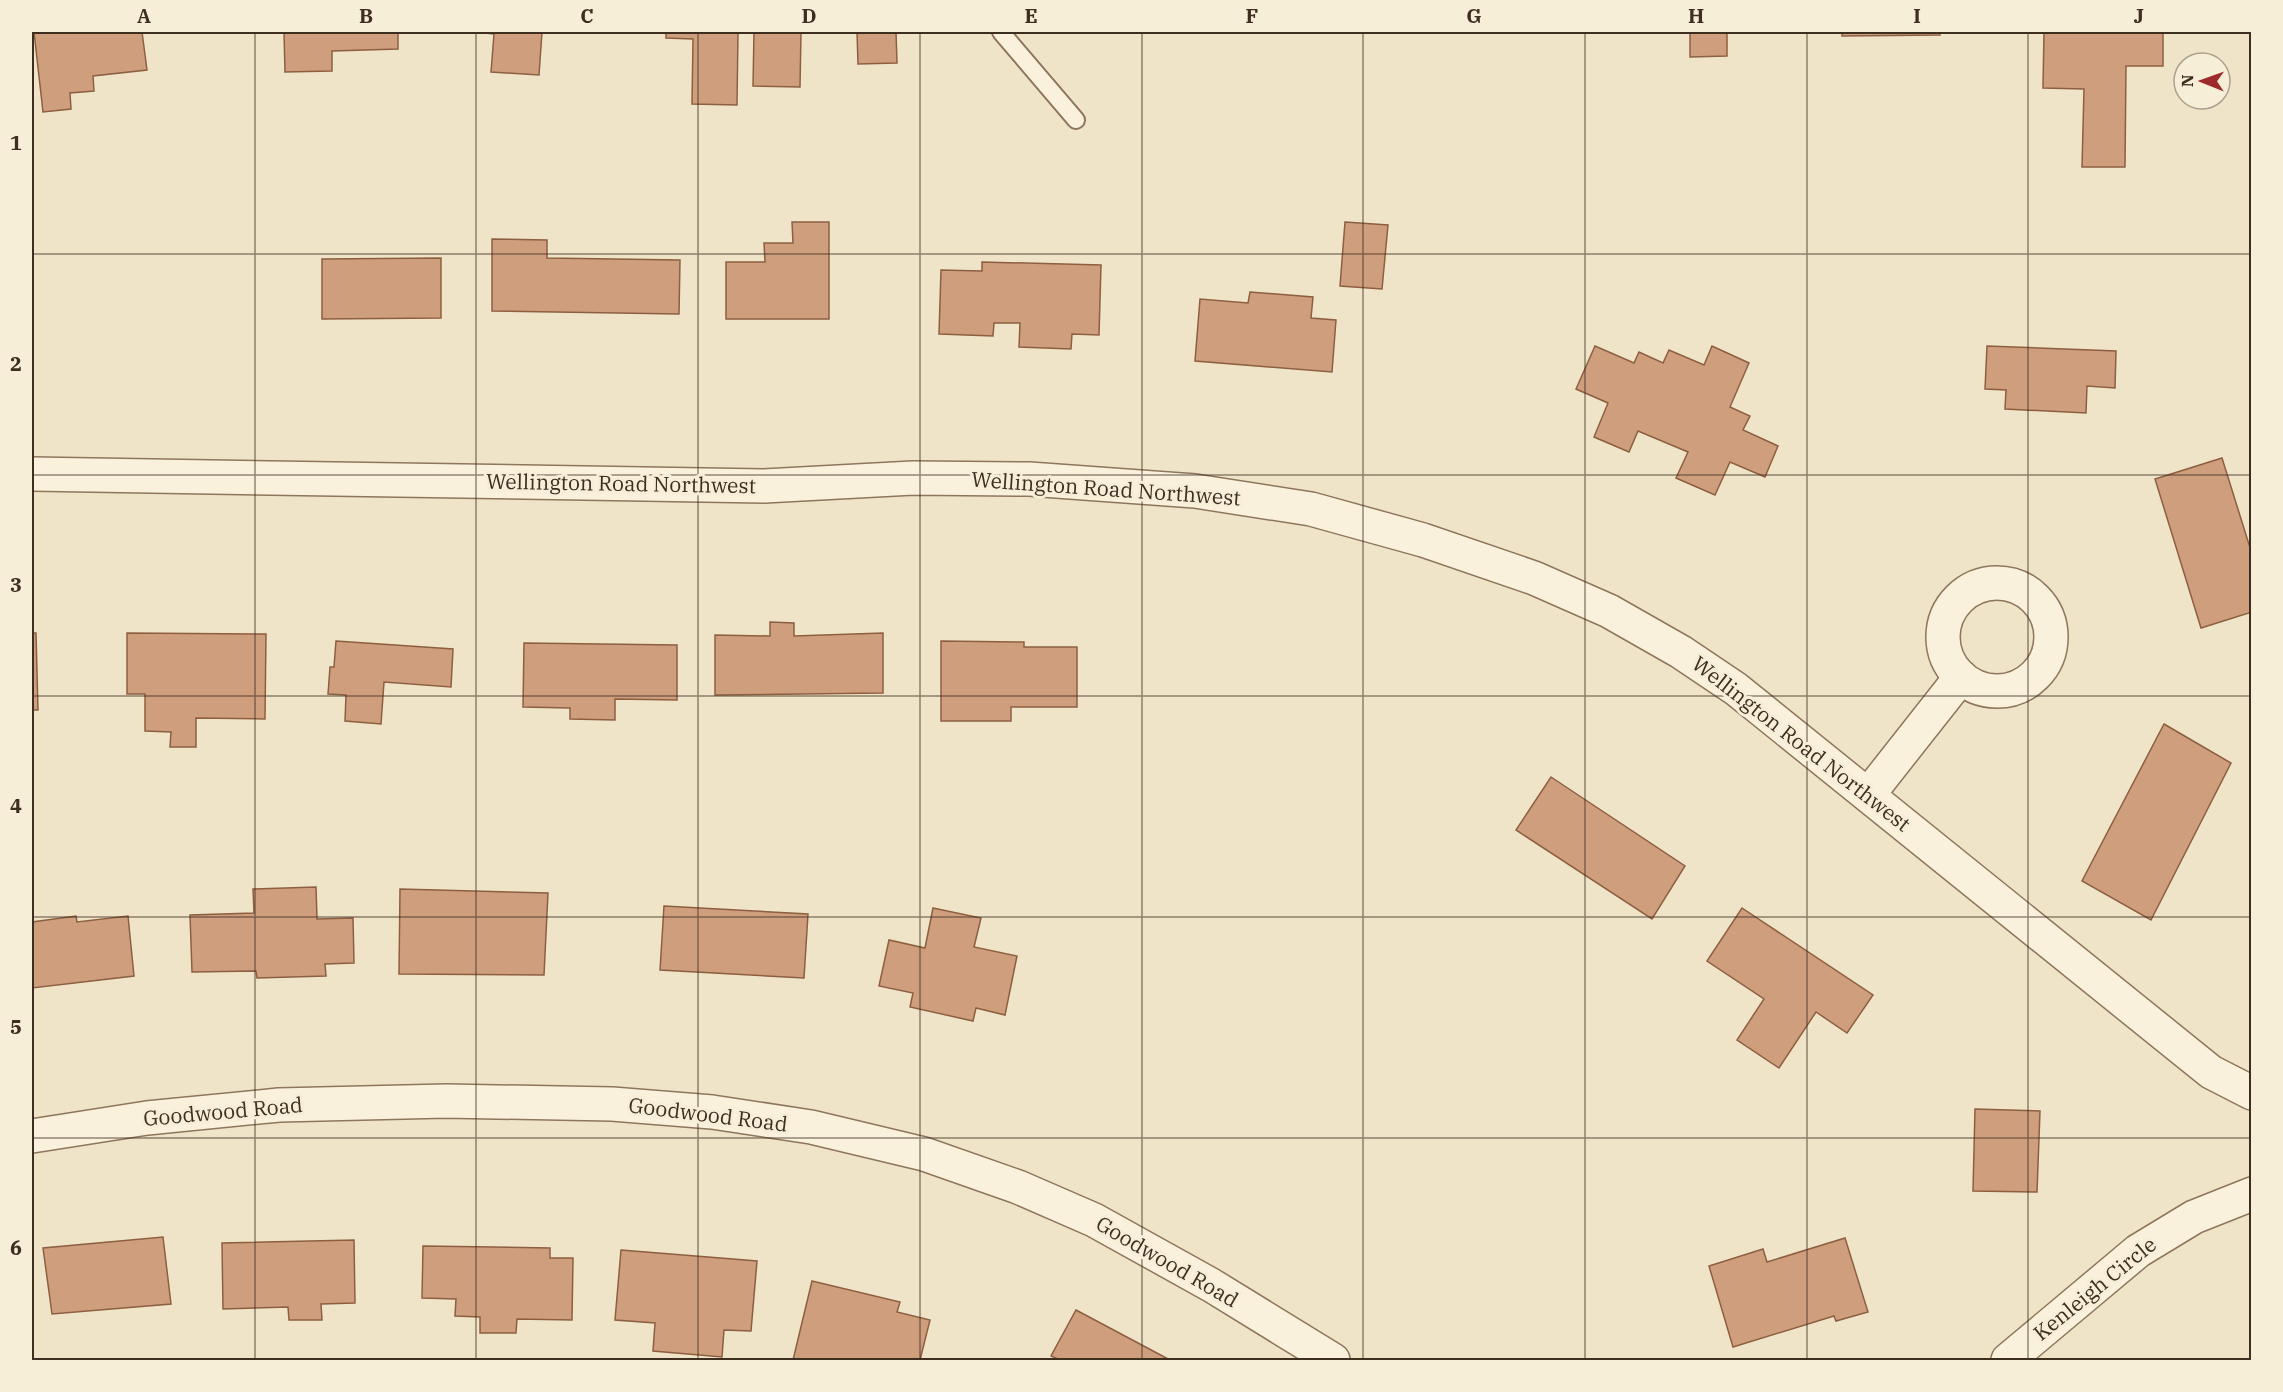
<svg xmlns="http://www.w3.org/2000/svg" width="2283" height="1392" font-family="'IBM Plex Serif',serif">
<rect width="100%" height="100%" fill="#f0e4c8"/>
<g fill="#cf9f7d" stroke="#8d5f41" stroke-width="1.5">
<polygon points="34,32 142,32 147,70 93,76 94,91 70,93 71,109 43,112"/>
<polygon points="284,32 398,32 398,49 332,51 332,71 285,72"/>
<polygon points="475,32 542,32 539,75 491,72 494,34"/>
<polygon points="666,32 738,32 737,105 692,104 693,39 666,38"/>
<polygon points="754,32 801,32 800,87 753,86"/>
<polygon points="857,32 896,32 897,63 858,64"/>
<polygon points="1690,32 1727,32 1727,56 1690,57"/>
<polygon points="1842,32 1940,32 1940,35 1842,36"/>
<polygon points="2044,32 2163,32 2163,66 2126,66 2125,167 2082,167 2084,89 2043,88"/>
<polygon points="792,222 829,222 829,319 726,319 726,262 765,262 764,243 793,243"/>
<polygon points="1345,222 1388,225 1382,289 1340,286"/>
<polygon points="492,239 547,240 547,258 680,260 679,314 492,311"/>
<polygon points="441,258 441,318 322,319 322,259"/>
<polygon points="982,262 1101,265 1099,335 1072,334 1071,349 1019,347 1020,323 994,323 993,336 939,334 941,270 982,271"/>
<polygon points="1250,292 1313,297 1311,318 1336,320 1332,372 1195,361 1200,299 1248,303"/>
<polygon points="1595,346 1634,363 1639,352 1663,363 1669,350 1704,365 1712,346 1749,363 1730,407 1750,416 1743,430 1778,446 1765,477 1730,462 1715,495 1676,478 1688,452 1638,431 1629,452 1594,437 1608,403 1576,389"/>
<polygon points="1987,346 2116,351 2115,388 2087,386 2086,413 2005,409 2006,390 1985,389"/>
<polygon points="2222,458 2252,554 2252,612 2201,628 2155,479"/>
<polygon points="770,622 794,623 794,636 883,633 883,693 715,695 715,635 770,636"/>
<polygon points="32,633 36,633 38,710 32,710"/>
<polygon points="127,633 266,634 265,719 196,718 196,747 170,747 171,732 145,731 145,694 127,694"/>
<polygon points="336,641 453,649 451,687 384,682 381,724 345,721 346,695 328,694 330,667 334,667"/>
<polygon points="941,641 1024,642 1024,647 1077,647 1077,707 1011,707 1011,721 941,721"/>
<polygon points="524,643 677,645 677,700 615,699 615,720 570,719 570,708 523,707"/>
<polygon points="2164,724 2231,763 2151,920 2082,881"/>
<polygon points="1551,777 1685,866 1652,919 1516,830"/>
<polygon points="316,887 317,919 353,918 354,963 325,964 326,976 257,978 256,971 192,972 190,915 254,913 253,889"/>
<polygon points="400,889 548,893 544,975 399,974"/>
<polygon points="664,906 808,914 804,978 660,970"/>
<polygon points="933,908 981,918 974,947 1017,956 1005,1015 976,1008 973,1021 910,1007 913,993 879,986 889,940 925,948"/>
<polygon points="1742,908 1873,995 1847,1033 1816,1012 1779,1068 1737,1040 1764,999 1707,961"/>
<polygon points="76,916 77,922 128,916 134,976 32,988 32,922"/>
<polygon points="1975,1109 2040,1111 2037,1192 1973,1191"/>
<polygon points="163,1237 171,1304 52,1314 43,1248"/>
<polygon points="1845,1238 1868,1312 1836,1321 1834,1316 1733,1347 1709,1266 1763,1249 1767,1262"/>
<polygon points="354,1240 355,1303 321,1304 322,1320 289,1320 288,1307 223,1309 222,1243"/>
<polygon points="423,1246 550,1248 550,1258 573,1258 572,1320 517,1319 516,1333 480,1333 480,1317 455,1316 456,1299 422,1298"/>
<polygon points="621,1250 757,1261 751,1331 724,1330 722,1357 653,1351 655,1323 615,1320"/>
<polygon points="812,1281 900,1302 897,1312 930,1320 920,1360 793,1360"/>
<polygon points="1076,1310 1170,1360 1060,1360 1051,1356"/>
</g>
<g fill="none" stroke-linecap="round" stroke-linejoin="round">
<defs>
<polyline id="lane" points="1001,32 1076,120"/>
<g id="street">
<polyline points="32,474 764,486 913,478 1029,479 1195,491 1311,509 1423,540 1534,578 1609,611 1681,652 1736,689 2211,1072 2252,1093"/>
<circle cx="1997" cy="637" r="54"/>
<polyline points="1868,795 1961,677"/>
<polyline points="32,1136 147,1118 279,1105 446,1101 612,1104 712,1112 811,1127 924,1154 1018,1187 1094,1220 1211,1285 1333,1360"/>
<polyline points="2008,1360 2138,1251 2194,1217 2252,1194"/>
</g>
</defs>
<use href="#lane" stroke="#8d765c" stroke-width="20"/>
<use href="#street" stroke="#8d765c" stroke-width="36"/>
<use href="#lane" stroke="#faf1dc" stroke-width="16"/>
<use href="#street" stroke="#faf1dc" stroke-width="33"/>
</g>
<path fill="none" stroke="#3d2e20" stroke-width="1.5" stroke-opacity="0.55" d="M255 32V1360M476 32V1360M698 32V1360M920 32V1360M1142 32V1360M1363 32V1360M1585 32V1360M1807 32V1360M2028 32V1360M32 254H2252M32 475H2252M32 696H2252M32 917H2252M32 1138H2252"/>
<g text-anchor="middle" stroke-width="6" stroke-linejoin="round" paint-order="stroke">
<g font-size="21" fill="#3d2e20" stroke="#f7eed8">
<text transform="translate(621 484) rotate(1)" y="7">Wellington Road Northwest</text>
<text transform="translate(1106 489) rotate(4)" y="7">Wellington Road Northwest</text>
<text transform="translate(1801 744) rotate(38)" y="7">Wellington Road Northwest</text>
<text transform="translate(223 1112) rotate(-5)" y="7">Goodwood Road</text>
<text transform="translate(708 1115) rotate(7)" y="7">Goodwood Road</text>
<text transform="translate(1167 1262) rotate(30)" y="7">Goodwood Road</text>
<text transform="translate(2095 1289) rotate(-39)" y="7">Kenleigh Circle</text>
</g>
</g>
<rect width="2283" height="1392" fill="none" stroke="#f7eed8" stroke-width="66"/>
<g transform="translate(2202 81) rotate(271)"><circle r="28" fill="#f7eed8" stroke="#ada18e" stroke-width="1.5"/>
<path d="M0-4.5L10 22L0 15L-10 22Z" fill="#9e2a2b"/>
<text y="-9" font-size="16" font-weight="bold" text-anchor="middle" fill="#3d2e20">N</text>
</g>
<rect x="33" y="33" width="2217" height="1326" fill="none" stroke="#3d2e20" stroke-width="2"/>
<g font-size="20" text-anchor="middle" font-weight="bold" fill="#3d2e20">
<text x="144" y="23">A</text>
<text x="366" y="23">B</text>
<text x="587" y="23">C</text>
<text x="809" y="23">D</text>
<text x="1031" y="23">E</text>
<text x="1252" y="23">F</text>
<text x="1474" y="23">G</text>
<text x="1696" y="23">H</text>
<text x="1917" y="23">I</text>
<text x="2139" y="23">J</text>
<text x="16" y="150">1</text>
<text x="16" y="371">2</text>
<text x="16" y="592">3</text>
<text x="16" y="813">4</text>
<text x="16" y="1034">5</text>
<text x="16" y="1255">6</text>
</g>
</svg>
